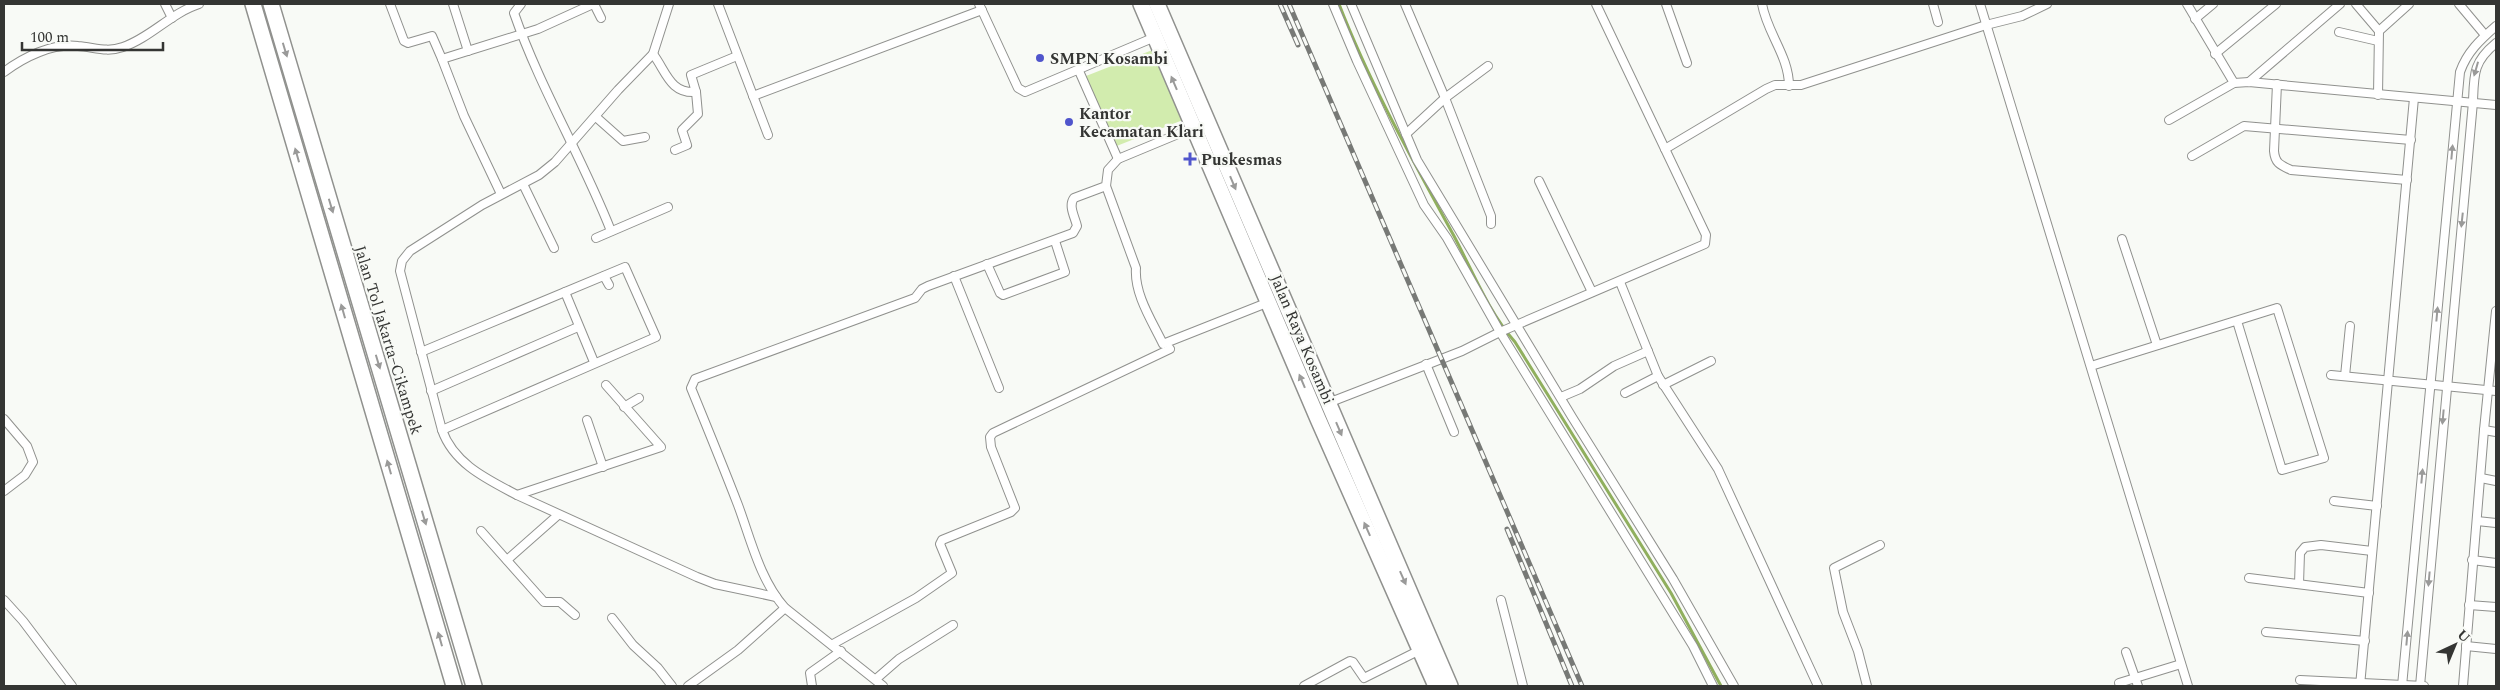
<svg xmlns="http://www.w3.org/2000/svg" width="2500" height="690" font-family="Spectral,serif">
<rect width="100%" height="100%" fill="#f8faf6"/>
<polygon fill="#d2ecae" points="1155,49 1183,120 1114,147 1086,76"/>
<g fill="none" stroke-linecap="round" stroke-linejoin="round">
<path stroke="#90af5e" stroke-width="3" d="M1339 4C1370 84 1413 161 1454 236 1473 272 1488 311 1515 342L1671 593 1721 686"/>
<defs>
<g id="street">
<polyline points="165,4 172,18"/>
<polyline points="390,4 404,41 408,43 432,36 442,59"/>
<polyline points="453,4 468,51"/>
<path d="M521 4 514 13C540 88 582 157 611 231"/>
<polyline points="594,4 601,18"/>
<path d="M669 4 653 54 618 90 555 162 539 175 482 205 410 251 402 261 400 271 442 430C454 464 487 479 517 495L697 577 715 584 776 597"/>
<polyline points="718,4 768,135"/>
<polyline points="979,4 1018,88 1025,92 1155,37"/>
<polyline points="1333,4 1357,61 1424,205 1447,238 1500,332 1693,646 1713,686"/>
<polyline points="1351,4 1417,160 1572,417 1673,579 1734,686"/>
<polyline points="1405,4 1445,98 1491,216 1491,224"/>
<polyline points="1666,4 1687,63"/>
<path d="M1762 4C1767 33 1789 56 1789 86"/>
<polyline points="1933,4 1938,22"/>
<polyline points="1980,4 2188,686"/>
<polyline points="2187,4 2234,83"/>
<polyline points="2356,4 2379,31"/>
<polyline points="2459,4 2485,35"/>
<polyline points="2195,19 2213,4"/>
<polyline points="2339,32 2378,41"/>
<path d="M653 54C666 71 670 94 696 92L691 75 737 56"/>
<polyline points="2215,54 2276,4"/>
<polyline points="1079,71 1118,159"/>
<path d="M4 72C24 57 52 43 78 46 94 47 106 53 123 47 150 38 171 13 199 4"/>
<polyline points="2249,82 2340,4"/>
<path d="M2277 84 2274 151C2275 163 2280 165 2291 170L2407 180"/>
<polyline points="2378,95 2379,31 2409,4"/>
<polyline points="753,96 982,10"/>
<polyline points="596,117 623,141 645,137"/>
<polyline points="2169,120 2234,83 2249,82 2496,105"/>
<polyline points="1406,134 1445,98 1488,66"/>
<polyline points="1665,149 1766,89 1775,85 1801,85 1986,25 2022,16 2047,4"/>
<polyline points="675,150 687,145 682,130 698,114 696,92"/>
<polyline points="2192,156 2244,126 2411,140"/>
<polyline points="1539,181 1592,292"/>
<polyline points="523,184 554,248"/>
<path d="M1106 186 1136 268C1134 294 1152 321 1163 344L1269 302"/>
<polyline points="501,194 464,116 442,59 538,29 593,4"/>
<polyline points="596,238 668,207"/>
<polyline points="2122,239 2157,345"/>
<polyline points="987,264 1000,293 1003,295 1065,272 1055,241"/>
<polyline points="604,276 609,285"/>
<polyline points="954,276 999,388"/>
<polyline points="1620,282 1658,376 1718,469 1818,686"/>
<polyline points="565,292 594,362"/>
<polyline points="421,352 625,267 656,337 442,430"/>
<polyline points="1426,364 1454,432"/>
<polyline points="2091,366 2277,308 2324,458 2282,470 2237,321"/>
<polyline points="2331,375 2496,391"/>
<polyline points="2345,376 2350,326"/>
<polyline points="1663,385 1711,361"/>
<polyline points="431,391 578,327"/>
<polyline points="1625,393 1658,376"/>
<polyline points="1561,397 1580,389 1614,366 1648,351"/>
<polyline points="1328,403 1462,351 1500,332 1705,244 1706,235 1596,4"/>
<polyline points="624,407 639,398"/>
<polyline points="4,419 27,446 33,462 25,475 4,491"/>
<polyline points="587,420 603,467"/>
<polyline points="2484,430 2496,432"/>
<polyline points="2481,478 2496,481"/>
<polyline points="517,495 661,447 606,385"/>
<polyline points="2334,501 2377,506"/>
<polyline points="2477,521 2496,523"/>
<polyline points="481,531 544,602 560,602 575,615"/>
<polyline points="507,560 558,515"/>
<polyline points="2472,560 2496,563"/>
<polyline points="2249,578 2369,593"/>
<polyline points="2299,584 2300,553 2305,547 2321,545 2372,551"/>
<polyline points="4,600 23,621 72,686"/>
<polyline points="1501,600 1523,686"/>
<polyline points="2469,605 2496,607"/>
<polyline points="612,618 633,645 658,668 672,686"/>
<polyline points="2266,632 2365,641"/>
<polyline points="833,644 916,598 952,573 940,544 942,540 1011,512 1015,508 991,447 990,437 993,433 1170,349"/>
<polyline points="2466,646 2496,649"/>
<polyline points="2126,652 2138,686"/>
<polyline points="876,679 899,659 953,625"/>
<polyline points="2300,680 2424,686"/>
<polyline points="2119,683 2181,664"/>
<polyline points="688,686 738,650 785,608"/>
<polyline points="812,686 810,673 841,651"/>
<path d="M883 686 785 608C760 580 751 540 738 505 723 466 707 427 691 388L695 379 915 298 922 289 928 286 1073 233 1077 226C1075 217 1068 206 1074 198L1106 186 1108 170 1118 159 1195 127"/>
<polyline points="1304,686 1350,661 1353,662 1364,678 1420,650"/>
<polyline points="1867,686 1858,651 1843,612 1834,568 1880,545"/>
<polyline points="2360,686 2414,98"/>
<path d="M2402 686 2460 72C2467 52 2480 40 2496 26"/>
<path d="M2420 686 2473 102C2474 74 2473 62 2496 43"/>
<polyline points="2463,686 2484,430 2496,311"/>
</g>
<g id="highway">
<polyline points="253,4 454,686"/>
<polyline points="271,4 474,686"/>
<polyline points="1141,4 1318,419 1436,686"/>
<polyline points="1157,4 1450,686"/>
</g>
</defs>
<use href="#street" stroke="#90918e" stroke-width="10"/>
<use href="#highway" stroke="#90918e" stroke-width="18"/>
<use href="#street" stroke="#fff" stroke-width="8"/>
<use href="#highway" stroke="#fff" stroke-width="15"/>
<defs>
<g id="rail">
<polyline points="1280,4 1298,45"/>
<polyline points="1289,4 1582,686"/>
<polyline points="1507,529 1572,686"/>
</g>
</defs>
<use href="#rail" stroke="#777976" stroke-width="5"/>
<use href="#rail" stroke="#f8faf6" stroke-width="3" stroke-dasharray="9" stroke-linecap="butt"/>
</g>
<defs><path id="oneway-solid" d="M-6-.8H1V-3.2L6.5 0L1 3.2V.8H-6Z" transform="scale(1.25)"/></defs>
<g fill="#9a9a99">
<use href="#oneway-solid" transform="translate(285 50) rotate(73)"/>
<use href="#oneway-solid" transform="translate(2476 69) rotate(106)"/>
<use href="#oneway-solid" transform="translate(1174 83) rotate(-113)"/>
<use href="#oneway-solid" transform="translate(2452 152) rotate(-85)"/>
<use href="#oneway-solid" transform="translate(297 155) rotate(-106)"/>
<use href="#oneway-solid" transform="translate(1233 183) rotate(67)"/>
<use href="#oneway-solid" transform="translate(331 206) rotate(73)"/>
<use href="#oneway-solid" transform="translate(2462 220) rotate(96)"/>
<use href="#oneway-solid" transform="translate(343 311) rotate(-106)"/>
<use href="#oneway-solid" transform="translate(2437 314) rotate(-85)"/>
<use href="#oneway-solid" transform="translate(378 362) rotate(73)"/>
<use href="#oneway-solid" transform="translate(1302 381) rotate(-113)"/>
<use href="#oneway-solid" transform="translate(2443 417) rotate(95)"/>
<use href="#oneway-solid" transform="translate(1339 429) rotate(67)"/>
<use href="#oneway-solid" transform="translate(389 467) rotate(-106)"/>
<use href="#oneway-solid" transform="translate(2422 476) rotate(-85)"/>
<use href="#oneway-solid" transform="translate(424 518) rotate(73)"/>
<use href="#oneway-solid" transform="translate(1367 529) rotate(-114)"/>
<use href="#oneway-solid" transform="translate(1403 578) rotate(66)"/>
<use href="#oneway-solid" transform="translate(2429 579) rotate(95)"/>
<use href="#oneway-solid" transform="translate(2407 638) rotate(-85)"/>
<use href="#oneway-solid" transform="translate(440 639) rotate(-106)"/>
</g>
<g fill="#5055cc" stroke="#f8faf6" stroke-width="2">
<circle cx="1040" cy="58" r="5"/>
<circle cx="1069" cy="122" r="5"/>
<path d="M1187.5 151.5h5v5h5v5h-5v5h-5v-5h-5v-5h5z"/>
</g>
<g text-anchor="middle" stroke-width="4.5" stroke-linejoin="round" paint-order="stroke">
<g font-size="16" font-weight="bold" fill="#343533" stroke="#f8faf6" text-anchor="start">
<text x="1050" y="64">SMPN Kosambi</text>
<text x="1079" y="119">Kantor<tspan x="1079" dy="18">Kecamatan Klari</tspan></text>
<text x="1201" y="165">Puskesmas</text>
</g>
<g font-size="16" fill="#343533" stroke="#f8faf6">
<text transform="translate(1303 339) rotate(67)" y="6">Jalan Raya Kosambi</text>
<text transform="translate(389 340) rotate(73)" y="6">Jalan Tol Jakarta–Cikampek</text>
</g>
</g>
<rect width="2500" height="690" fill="none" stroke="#343533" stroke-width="10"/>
<g transform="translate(2455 645) rotate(44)" stroke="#f8faf6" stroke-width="4" paint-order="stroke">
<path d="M0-4L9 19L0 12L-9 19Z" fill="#343533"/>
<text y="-8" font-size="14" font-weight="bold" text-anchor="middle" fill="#343533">U</text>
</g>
<path d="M22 42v8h141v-8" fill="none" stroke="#343533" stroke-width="2.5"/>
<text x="30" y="42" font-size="15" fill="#343533" stroke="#f8faf6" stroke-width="4" paint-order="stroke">100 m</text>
</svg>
